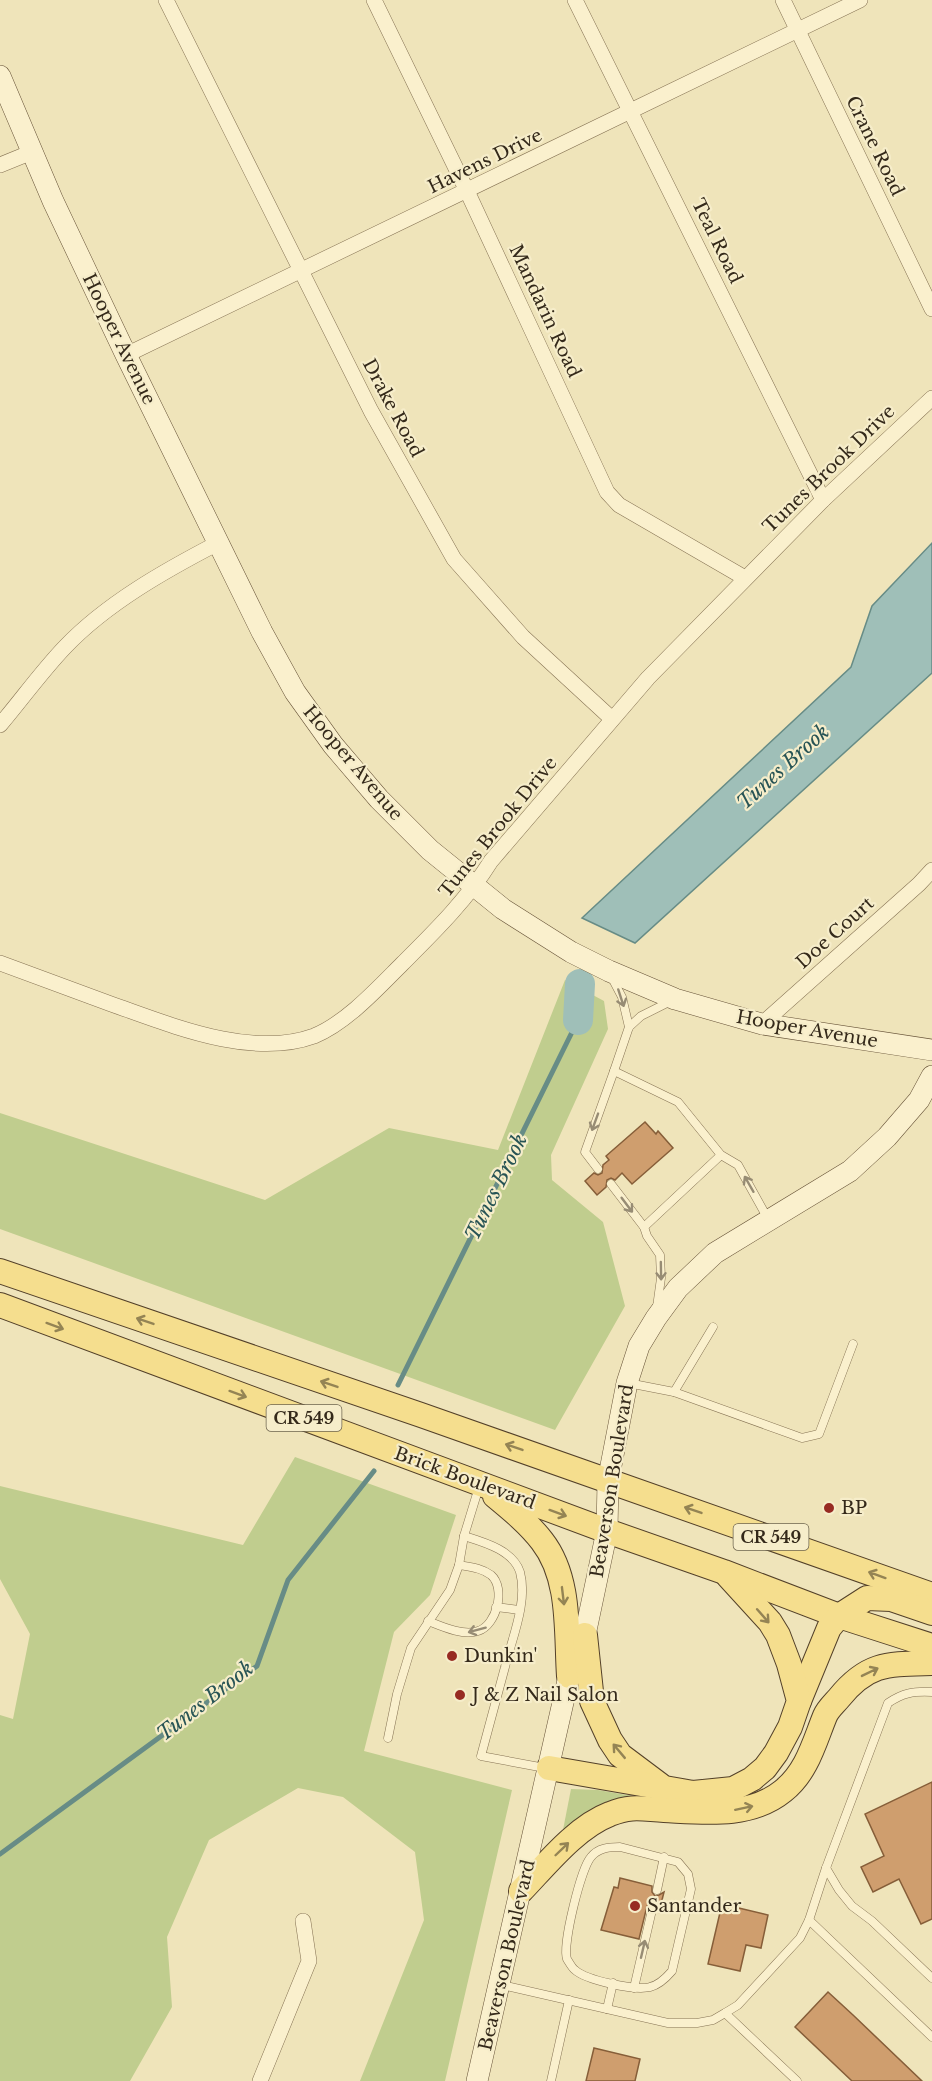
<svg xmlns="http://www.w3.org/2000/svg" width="932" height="2081" font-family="'Libre Baskerville',serif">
<rect width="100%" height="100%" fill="#efe4ba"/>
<g fill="#c0cd8e">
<polygon points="565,980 604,1001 608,1029 551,1155 552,1180 603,1222 625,1306 555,1430 0,1229 0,1113 265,1200 389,1128 498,1150"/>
<polygon points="295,1457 456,1515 430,1595 394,1632 364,1751 512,1790 445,2081 360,2081 424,1920 415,1852 343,1797 298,1788 209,1840 167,1937 172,2007 130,2081 0,2081 0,1715 13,1719 30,1634 0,1579 0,1486 243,1545"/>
<polygon points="571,1789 598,1790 644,1798 565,1832 563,1830"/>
</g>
<polygon fill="#9fbfb8" stroke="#678c86" stroke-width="1.5" points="932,543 932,673 635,943 582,918 851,667 872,606"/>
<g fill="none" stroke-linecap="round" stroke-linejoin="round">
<g stroke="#678c86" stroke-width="5">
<polyline points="398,1385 578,1020"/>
<polyline points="0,1854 257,1666 288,1580 374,1471"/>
</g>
<polyline stroke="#9fbfb8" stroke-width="30" points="578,1020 580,984"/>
</g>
<g fill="#cf9e6e" stroke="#865e39" stroke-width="1.5">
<polygon points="645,1122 656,1134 658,1131 673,1148 632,1184 622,1173 615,1180 611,1178 607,1180 606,1187 597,1195 585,1181 594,1173 598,1175 602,1173 603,1165 609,1160 606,1156"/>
<polygon points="932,1782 932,1919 921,1924 899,1879 873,1892 861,1867 884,1856 865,1814"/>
<polygon points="620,1878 652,1886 652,1892 655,1896 659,1895 664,1892 659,1912 654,1904 647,1906 639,1939 601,1930 614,1887 618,1888"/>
<polygon points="722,1904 768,1915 761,1948 746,1945 740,1971 708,1964"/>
<polygon points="828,1992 853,2015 922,2081 852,2081 795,2027"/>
<polygon points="594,2048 640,2059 635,2081 586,2081"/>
</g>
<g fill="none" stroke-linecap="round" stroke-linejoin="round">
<defs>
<g id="lane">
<polyline points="612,978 622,997 629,1027"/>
<polyline points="671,1001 641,1016 629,1027 614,1071 678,1102 721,1155 738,1165 768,1219"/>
<polyline points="598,1169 585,1152 614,1071"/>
<polyline points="611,1184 644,1227 647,1236 660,1255 661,1278 657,1307"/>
<polyline points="644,1227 721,1155"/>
<polyline points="628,1383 674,1392 802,1438 819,1434 853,1344"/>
<polyline points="674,1392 713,1327"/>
<path d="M479 1487 464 1536C483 1542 513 1550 520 1572 528 1602 512 1638 505 1667 497 1696 489 1726 481 1756L545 1768"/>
<polyline points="496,1607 519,1610"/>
<path d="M428 1621C443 1627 463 1636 478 1631 497 1625 506 1588 491 1575 482 1568 470 1567 459 1565"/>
<polyline points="388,1738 397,1694 411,1648 450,1590 459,1565 464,1536"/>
<path d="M620 1847 678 1862 688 1874 691 1889 672 1971C666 1978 659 1985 650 1987 635 1991 586 1980 575 1970 572 1968 569 1962 567 1959 562 1945 581 1868 591 1857 598 1848 609 1847 620 1847Z"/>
<polyline points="826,1868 839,1890 852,1906 872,1921 932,1978"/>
<polyline points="657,1890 664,1857"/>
<polyline points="809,1920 932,2037"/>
<path d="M502 1985 668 2023H697L713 2020 725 2013 738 2005 800 1938 809 1920 826 1868 888 1703C903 1693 913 1691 932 1692"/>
<polyline points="634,1988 652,1910"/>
<polyline points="607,2009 613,1983"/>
<polyline points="725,2013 797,2081"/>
<polyline points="551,2081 569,2000"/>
</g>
<g id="street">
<polyline points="166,0 371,411 454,559 523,637 612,719"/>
<polyline points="374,0 467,191 607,492 619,505 745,578"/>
<polyline points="575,0 823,500"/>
<polyline points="783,0 932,309"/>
<polyline points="0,165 32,152"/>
<polyline points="126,355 860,0"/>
<path d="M0 725C22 699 42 671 65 647 107 603 166 570 218 543"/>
<path d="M0 963C37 977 74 990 111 1004 171 1025 251 1059 314 1036 346 1023 377 989 402 964 434 932 466 901 491 861L648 678 823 500 932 398"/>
<polyline points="762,1024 919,884 932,870"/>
<polyline points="260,2081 309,1961 303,1921"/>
</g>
<g id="secondary">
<polyline points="0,76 53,201 126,355 262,632 295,692 333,745 379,799 430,850 503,909 571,952 609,971 675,999 762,1024 932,1050"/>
<polyline points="477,2081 569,1676 585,1635 607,1531 608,1481 627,1383 639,1346 656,1318 678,1288 715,1253 850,1171 887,1137 919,1100 932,1076"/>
</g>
<g id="primary">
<polyline points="0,1271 421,1415 932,1595"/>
<polyline points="0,1305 607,1531 724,1572 839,1616 932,1646"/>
<path d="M495 1496C512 1510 529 1524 542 1541 571 1578 566 1632 569 1676"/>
<polyline points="585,1635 592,1701 610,1740 620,1755 660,1785"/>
<polyline points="799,1701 829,1628 839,1616 867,1598 891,1599 932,1613"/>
<polyline points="549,1768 693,1793 733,1789 752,1779 765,1768 776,1753 790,1727 799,1701 789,1664 778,1635 770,1622 728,1576"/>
<path d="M521 1891C546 1865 576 1827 610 1814 632 1805 643 1809 664 1810 704 1812 750 1818 783 1791 807 1772 814 1743 825 1716 828 1709 834 1704 839 1698 868 1662 889 1664 932 1663"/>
</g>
</defs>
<use href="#lane" stroke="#867354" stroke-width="9"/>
<use href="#street" stroke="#867354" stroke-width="16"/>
<use href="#secondary" stroke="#675338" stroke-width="22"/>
<use href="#primary" stroke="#534029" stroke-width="26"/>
<use href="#lane" stroke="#faf0cd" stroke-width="8"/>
<use href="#street" stroke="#faf0cd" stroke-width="15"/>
<use href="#secondary" stroke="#faf0cd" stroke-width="21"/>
<use href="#primary" stroke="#f5de8e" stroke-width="24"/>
</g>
<defs><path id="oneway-shaft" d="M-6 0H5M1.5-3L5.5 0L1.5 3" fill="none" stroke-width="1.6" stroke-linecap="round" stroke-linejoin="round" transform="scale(1.5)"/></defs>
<g stroke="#978c74">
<use href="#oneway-shaft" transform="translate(621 998) rotate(72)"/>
<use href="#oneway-shaft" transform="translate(595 1122) rotate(110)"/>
<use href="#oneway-shaft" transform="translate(749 1184) rotate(-120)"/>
<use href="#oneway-shaft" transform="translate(627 1205) rotate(53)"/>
<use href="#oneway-shaft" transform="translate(661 1271) rotate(89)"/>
<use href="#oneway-shaft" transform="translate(477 1630) rotate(165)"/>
<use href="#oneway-shaft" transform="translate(643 1949) rotate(-77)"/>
</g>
<g stroke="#948454">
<use href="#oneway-shaft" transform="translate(145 1321) rotate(-161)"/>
<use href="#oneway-shaft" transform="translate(55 1326) rotate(20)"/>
<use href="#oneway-shaft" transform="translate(329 1384) rotate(-161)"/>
<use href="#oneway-shaft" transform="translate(238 1394) rotate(20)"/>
<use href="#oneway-shaft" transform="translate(514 1447) rotate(-161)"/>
<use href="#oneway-shaft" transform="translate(693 1510) rotate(-161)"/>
<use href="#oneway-shaft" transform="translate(558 1513) rotate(20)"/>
<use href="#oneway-shaft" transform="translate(877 1575) rotate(-160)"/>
<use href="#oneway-shaft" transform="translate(563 1596) rotate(83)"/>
<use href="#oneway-shaft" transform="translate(763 1616) rotate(49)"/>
<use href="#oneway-shaft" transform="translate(870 1672) rotate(-26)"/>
<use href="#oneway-shaft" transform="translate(619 1751) rotate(-130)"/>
<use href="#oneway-shaft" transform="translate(744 1808) rotate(-12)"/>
<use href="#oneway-shaft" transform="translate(562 1849) rotate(-44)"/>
</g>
<g fill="#972b22" stroke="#f6edca" stroke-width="2">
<circle cx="829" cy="1508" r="6"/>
<circle cx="452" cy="1656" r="6"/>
<circle cx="460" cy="1695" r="6"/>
<circle cx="635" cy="1906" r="6"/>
</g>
<g text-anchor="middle" stroke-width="4.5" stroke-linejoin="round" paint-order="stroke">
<g fill="#f6edca" stroke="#6e644f" stroke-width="1.5">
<rect x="266.5" y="1405" width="75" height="26" rx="4.5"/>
<rect x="733.5" y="1524" width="75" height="26" rx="4.5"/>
</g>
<g font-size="16" font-weight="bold" fill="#34291a">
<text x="304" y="1424">CR 549</text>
<text x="771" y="1543">CR 549</text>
</g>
<g font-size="18" fill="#34291a" stroke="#f6edca">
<text transform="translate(875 146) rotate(64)" y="6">Crane Road</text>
<text transform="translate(485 161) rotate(-26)" y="6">Havens Drive</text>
<text transform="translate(717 241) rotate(64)" y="6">Teal Road</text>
<text transform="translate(545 311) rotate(65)" y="6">Mandarin Road</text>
<text transform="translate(119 339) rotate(64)" y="6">Hooper Avenue</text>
<text transform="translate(393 408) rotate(62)" y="6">Drake Road</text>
<text transform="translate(829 469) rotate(-44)" y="6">Tunes Brook Drive</text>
<text transform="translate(353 763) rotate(50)" y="6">Hooper Avenue</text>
<text transform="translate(498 827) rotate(-51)" y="6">Tunes Brook Drive</text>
<text transform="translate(835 933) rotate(-42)" y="6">Doe Court</text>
<text transform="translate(807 1029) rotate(10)" y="6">Hooper Avenue</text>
<text transform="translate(465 1478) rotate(20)" y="6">Brick Boulevard</text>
<text transform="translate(612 1481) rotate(-81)" y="6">Beaverson Boulevard</text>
<text transform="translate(507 1955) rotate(-77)" y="6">Beaverson Boulevard</text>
</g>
<g font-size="18" fill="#34291a" stroke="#f6edca" text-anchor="start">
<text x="841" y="1514">BP</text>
<text x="464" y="1662">Dunkin'</text>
<text x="472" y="1701">J &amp; Z Nail Salon</text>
<text x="647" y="1912">Santander</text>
</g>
<g font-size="20" font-style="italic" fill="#285455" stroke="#f6edca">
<text transform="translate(783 767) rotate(-42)" y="7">Tunes Brook</text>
<text transform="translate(496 1187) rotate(-64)" y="7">Tunes Brook</text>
<text transform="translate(205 1701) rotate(-38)" y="7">Tunes Brook</text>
</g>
</g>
</svg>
